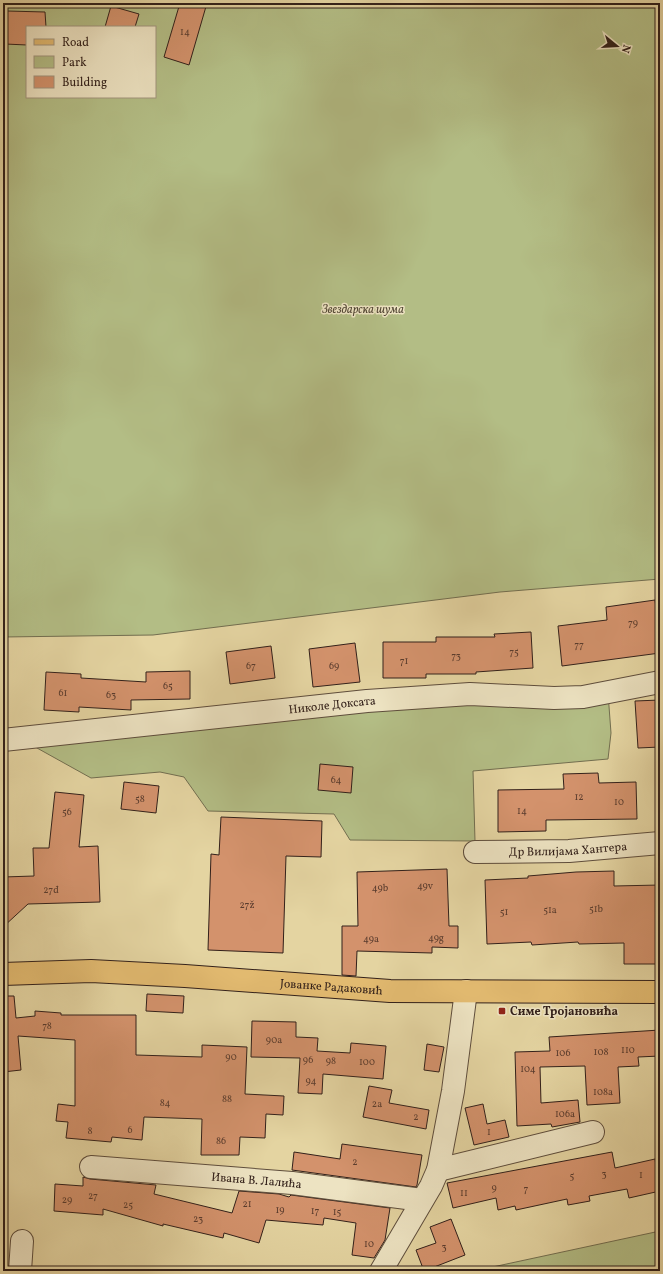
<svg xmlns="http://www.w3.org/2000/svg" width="663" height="1274" font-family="Vollkorn,serif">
<rect width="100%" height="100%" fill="#e4d4a1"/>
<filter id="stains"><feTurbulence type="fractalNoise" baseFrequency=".005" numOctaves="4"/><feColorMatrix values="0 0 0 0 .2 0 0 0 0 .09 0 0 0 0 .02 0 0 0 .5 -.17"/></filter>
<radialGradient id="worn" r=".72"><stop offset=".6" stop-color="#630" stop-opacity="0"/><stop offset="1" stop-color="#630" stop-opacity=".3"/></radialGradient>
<g fill="#b3bd85" stroke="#726e50" fill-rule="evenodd">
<path d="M3 3H660V579L500 592 153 635 3 637ZM27 27H155V97H27Z"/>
<polygon points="608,693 611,733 608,759 473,771 475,841 350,840 334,814 208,811 184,777 160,772 91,778 19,738"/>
<polygon points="660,1231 660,1271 474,1271"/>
</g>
<g fill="#d3926c" stroke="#32201a">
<polygon points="180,3 207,3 189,65 164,57"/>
<polygon points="111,6 139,14 135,27 105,27"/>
<polygon points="7,11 45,12 46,27 27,27 27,45 5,44"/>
<polygon points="655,600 660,638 660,653 562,666 558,626 607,620 606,607"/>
<polygon points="531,632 533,668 476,672 476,674 426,674 426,678 383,678 383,642 436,642 436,637 495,637 494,634"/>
<polygon points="355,643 360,682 313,687 309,649"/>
<polygon points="271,646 275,678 230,684 226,652"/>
<polygon points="190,671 190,699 131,700 131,710 79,707 79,712 44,710 46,672 81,674 81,678 146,682 146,672"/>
<polygon points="660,700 660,747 638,748 635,701"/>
<polygon points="320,764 353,767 351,793 318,790"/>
<polygon points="598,773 599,783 636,782 637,819 546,820 546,831 498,832 498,790 564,789 563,774"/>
<polygon points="124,782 159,786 156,813 121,809"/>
<polygon points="55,792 84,795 79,847 98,846 100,902 28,904 3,927 3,877 34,876 33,848 49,848"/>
<polygon points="221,817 322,821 321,857 286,856 283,953 208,950 211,854 219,855"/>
<polygon points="447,869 449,926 458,926 458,948 432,947 432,953 357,951 356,976 342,975 342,926 358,926 357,872"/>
<polygon points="614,871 614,886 660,885 660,964 624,964 624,943 579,944 578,942 532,945 531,942 487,944 485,880 528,878 528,876 576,872"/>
<polygon points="147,994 184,996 183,1013 146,1011"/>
<polygon points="3,996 14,996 16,1018 35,1016 35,1011 61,1013 61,1015 136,1015 136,1055 202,1057 202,1045 247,1047 245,1094 284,1096 283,1115 266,1114 265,1138 240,1137 239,1155 201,1155 202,1119 144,1117 142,1140 112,1137 111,1142 66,1138 68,1122 56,1121 58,1104 75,1106 75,1040 18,1036 21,1070 3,1072"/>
<polygon points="252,1021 296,1022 296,1037 318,1038 317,1051 350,1053 351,1043 386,1046 383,1079 323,1074 322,1094 298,1093 300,1058 251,1057"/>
<polygon points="660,1030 660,1056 638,1057 639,1066 618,1067 620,1103 587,1105 585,1066 540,1067 541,1103 578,1100 580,1122 552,1127 551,1124 517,1126 515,1052 550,1051 549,1037"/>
<polygon points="427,1044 444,1047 439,1072 424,1070"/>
<polygon points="369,1086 392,1090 389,1103 429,1110 426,1129 363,1117"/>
<polygon points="483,1104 487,1124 505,1120 509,1137 474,1145 465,1108"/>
<polygon points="342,1144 422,1155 417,1185 416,1187 292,1170 294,1152 340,1159"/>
<polygon points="612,1152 615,1168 655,1159 660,1191 629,1198 627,1189 589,1196 590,1201 568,1205 567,1199 516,1210 515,1206 498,1210 496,1198 453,1208 447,1183"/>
<polygon points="83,1177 90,1179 156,1185 154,1194 232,1213 239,1191 279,1194 289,1197 291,1195 390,1208 385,1240 374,1258 352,1255 356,1223 324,1218 323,1225 266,1220 259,1243 224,1233 223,1238 163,1224 163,1226 103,1209 103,1215 54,1211 55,1184 83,1186"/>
<polygon points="451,1219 465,1255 424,1271 416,1250 436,1243 430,1227"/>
</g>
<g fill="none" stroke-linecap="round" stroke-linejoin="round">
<defs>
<g id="minor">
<path id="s1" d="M3 740 367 701 470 694 554 698 583 697 660 682"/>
<path id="s2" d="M475 852 569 851 660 843"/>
<path id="s3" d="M91 1167 292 1183 422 1200"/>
<polyline points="438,1170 593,1132"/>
<polyline points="20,1271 22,1241"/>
<polyline points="381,1271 431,1186 438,1170 453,1091 466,991"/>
</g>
<g id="major">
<path id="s4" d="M3 974 91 971 185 976 390 991 660 992"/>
</g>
</defs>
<use href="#minor" stroke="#5e4d3c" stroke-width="24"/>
<use href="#major" stroke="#32201a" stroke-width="24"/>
<use href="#minor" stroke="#ede3c2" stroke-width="22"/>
<use href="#major" stroke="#e2ba70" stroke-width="22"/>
</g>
<rect fill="#8f2418" stroke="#ede3c2" stroke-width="1.5" x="498" y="1007" width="8" height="8" rx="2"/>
<g text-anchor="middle" stroke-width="3" stroke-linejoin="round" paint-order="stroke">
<g font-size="10" fill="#5a3c2e">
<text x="185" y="35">14</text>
<text x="633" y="626">79</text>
<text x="579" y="648">77</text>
<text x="514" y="655">75</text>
<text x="456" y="659">73</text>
<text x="404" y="664">71</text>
<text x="251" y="669">67</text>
<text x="334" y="669">69</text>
<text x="168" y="689">65</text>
<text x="63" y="696">61</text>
<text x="111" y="698">63</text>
<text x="336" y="783">64</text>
<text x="579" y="800">12</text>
<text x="140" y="802">58</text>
<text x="619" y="805">10</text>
<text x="522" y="814">14</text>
<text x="67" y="815">56</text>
<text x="425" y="889">49v</text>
<text x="380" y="891">49b</text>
<text x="51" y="893">27đ</text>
<text x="247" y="908">27ž</text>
<text x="596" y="912">51b</text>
<text x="550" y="913">51a</text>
<text x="504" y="915">51</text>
<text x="436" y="941">49g</text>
<text x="371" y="942">49a</text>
<text x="47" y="1029">78</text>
<text x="274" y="1043">90a</text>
<text x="628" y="1053">110</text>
<text x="601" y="1055">108</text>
<text x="563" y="1056">106</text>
<text x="231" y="1060">90</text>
<text x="308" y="1063">96</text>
<text x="331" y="1064">98</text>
<text x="367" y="1065">100</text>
<text x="528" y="1072">104</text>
<text x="311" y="1084">94</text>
<text x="603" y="1095">108a</text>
<text x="227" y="1102">88</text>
<text x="165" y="1106">84</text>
<text x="377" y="1107">2a</text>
<text x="565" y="1117">106a</text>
<text x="416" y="1120">2</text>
<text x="130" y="1133">6</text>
<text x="90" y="1134">8</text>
<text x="489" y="1135">1</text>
<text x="221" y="1144">86</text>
<text x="355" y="1165">2</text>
<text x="604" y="1177">3</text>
<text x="641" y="1178">1</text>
<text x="572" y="1179">5</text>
<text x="494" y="1191">9</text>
<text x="526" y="1192">7</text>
<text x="464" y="1196">11</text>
<text x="93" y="1199">27</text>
<text x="67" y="1203">29</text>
<text x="247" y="1207">21</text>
<text x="128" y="1208">25</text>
<text x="280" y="1213">19</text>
<text x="315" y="1214">17</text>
<text x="337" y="1215">15</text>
<text x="198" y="1222">23</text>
<text x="369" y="1247">10</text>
<text x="444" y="1250">3</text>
</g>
<g font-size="12" font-style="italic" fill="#524735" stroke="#ede3c2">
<text x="363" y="313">Звездарска шума</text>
</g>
<g font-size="12" fill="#32201a" stroke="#ede3c2">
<text dy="4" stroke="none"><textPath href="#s1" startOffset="331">Николе Доксата</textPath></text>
<text dy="4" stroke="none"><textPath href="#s2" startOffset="93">Др Вилијама Хантера</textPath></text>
<text dy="4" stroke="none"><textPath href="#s4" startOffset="329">Јованке Радаковић</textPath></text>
<text dy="4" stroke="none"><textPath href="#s3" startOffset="166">Ивана В. Лалића</textPath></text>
</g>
<g font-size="12" font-weight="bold" fill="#32201a" stroke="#ede3c2" text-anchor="start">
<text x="510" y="1015">Симе Тројановића</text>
</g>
</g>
<rect width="663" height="1274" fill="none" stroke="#e4d4a1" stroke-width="16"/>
<rect x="4" y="4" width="655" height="1266" fill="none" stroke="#32201a" stroke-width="2"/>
<rect x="8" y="8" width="647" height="1258" fill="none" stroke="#32201a"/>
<rect x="26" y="26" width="130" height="72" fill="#ede3c2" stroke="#a2957f"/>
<rect x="34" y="39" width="20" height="6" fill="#e2ba70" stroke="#a2957f"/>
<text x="62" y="46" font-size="12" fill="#32201a">Road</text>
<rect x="34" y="56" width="20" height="12" fill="#b3bd85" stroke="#a2957f"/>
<text x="62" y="66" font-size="12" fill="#32201a">Park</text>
<rect x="34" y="76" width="20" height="12" fill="#d3926c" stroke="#a2957f"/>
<text x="62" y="86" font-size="12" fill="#32201a">Building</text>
<g transform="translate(617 46) rotate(108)" stroke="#ede3c2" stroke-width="3" paint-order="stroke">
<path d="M0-3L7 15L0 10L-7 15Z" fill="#32201a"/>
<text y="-6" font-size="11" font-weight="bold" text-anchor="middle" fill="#32201a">N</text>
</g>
<rect width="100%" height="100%" filter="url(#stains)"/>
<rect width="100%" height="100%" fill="url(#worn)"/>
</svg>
